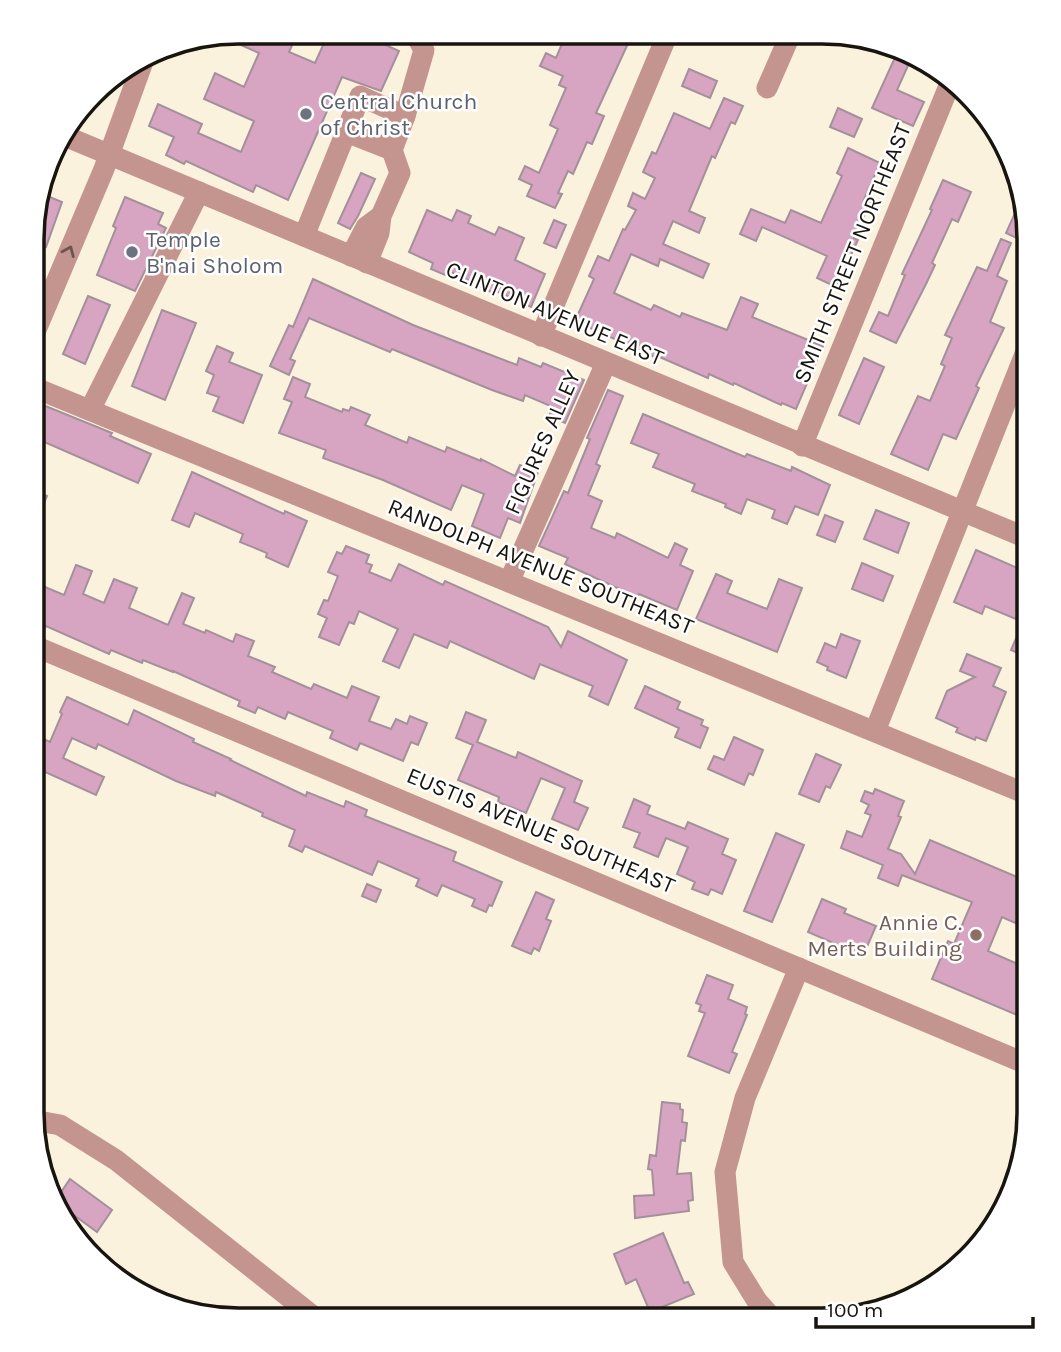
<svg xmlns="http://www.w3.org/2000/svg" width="1061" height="1352" font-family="Karla,sans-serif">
<rect width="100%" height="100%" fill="#fbf2de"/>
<g fill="#d7a5c2" stroke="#a4909b" stroke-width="2">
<polygon points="238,32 298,32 289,52 315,63 329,32 357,32 399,51 381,91 342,77 288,200 256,185 253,192 186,161 184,164 166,155 174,137 149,126 158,104 202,124 198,133 241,152 254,121 204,99 215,73 244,87 259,53 218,35"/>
<polygon points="567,32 620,33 631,37 596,113 604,116 592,144 587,142 573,174 568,171 558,193 562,194 555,208 527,196 532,185 519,179 525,166 539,173 558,129 550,125 566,88 559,85 563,76 540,66 546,53 556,58"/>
<polygon points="897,53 911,59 897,90 924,102 913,126 872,108"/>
<polygon points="689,69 717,81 710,98 682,86"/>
<polygon points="724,98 743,106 735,124 731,122 715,158 712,156 689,211 705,218 699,233 673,221 663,244 709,264 703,278 660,259 658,266 631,254 614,293 651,310 654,305 680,317 682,313 727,330 741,297 758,304 752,317 823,346 796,409 782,403 781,405 734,383 733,385 709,374 708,378 655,355 654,357 575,321 594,279 589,276 598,256 609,261 623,229 625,230 636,210 628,206 633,193 645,199 655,178 643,172 652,152 656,154 674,113 710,129"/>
<polygon points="838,108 862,119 854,137 830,127"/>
<polygon points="848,148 880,163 864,200 870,202 854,238 858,240 836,287 817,278 827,256 762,227 756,241 740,234 751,209 785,223 791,210 821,223 842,176 837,173"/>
<polygon points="361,173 375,179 358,216 350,229 338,223"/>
<polygon points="943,180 971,192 958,222 952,219 932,263 935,265 926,284 896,343 870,331 879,312 888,316 905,275 902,274 932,210 930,209"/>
<polygon points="40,193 62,202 46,247 42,246 33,266 33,238 43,214 34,210"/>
<polygon points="125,197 163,213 158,224 166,228 135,291 97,275 116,228 113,226"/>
<polygon points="1020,202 1029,238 1029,244 1006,233"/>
<polygon points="427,210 452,221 457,210 471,216 468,223 495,235 499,227 524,238 515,260 545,274 531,307 494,290 493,293 447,270 445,275 431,269 433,263 409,252"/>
<polygon points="554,220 566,225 556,248 544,243"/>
<polygon points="1001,239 1011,243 997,276 1007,281 990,322 1004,328 976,386 979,388 956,439 943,434 928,470 891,454 918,396 930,401 945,366 941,364 952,338 945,335 977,267 987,271"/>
<polygon points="313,279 413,325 517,365 519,358 541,367 543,363 584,380 565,423 549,416 553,407 525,395 523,401 492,390 392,349 390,352 309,318 290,359 295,361 289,375 270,366 289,325 293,327"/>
<polygon points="88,296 110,305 85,364 63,354"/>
<polygon points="162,310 196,323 165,400 132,386"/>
<polygon points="217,346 233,353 229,362 262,375 243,423 213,411 219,397 207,393 214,375 206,371"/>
<polygon points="864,358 884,367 859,424 839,415"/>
<polygon points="293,377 310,384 305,397 342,412 343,409 349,411 351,407 370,415 365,425 407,443 409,437 445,452 447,447 481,461 481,459 515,476 520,465 538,472 520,523 508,518 500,538 472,526 484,494 462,485 451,510 383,480 323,458 326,450 279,433 292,402 284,399"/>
<polygon points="608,390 623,396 596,464 600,466 588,495 602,501 591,528 615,538 617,533 668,558 675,543 687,549 680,565 693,571 677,610 639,594 637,597 565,564 568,558 539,546 564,491 568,493 590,439 587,438"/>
<polygon points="38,403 112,433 110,436 151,454 138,483 33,437 33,414"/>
<polygon points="643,414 745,457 747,454 791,471 792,467 830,485 818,515 795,506 787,524 772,518 775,510 747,499 741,514 725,507 726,504 692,491 695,484 653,467 659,454 631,443"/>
<polygon points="192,472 284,514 285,511 307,521 288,567 266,557 267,553 240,542 243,534 195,513 189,527 172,520"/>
<polygon points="33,490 47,496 33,529"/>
<polygon points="876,510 909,523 898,553 864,539"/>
<polygon points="825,515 843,522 835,542 817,535"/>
<polygon points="346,546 369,555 366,563 372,565 369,572 391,581 399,564 443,585 445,581 548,627 561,647 568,631 627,660 608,705 589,696 593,686 540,664 534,679 450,641 447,648 414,634 399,668 383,661 398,629 359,611 354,624 349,622 339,645 319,637 327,618 318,614 324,600 328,601 338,576 328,572 337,552 342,554"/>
<polygon points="976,550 1029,573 1029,658 1011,650 1023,622 985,606 982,614 954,602"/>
<polygon points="862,563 893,576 883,601 852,589"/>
<polygon points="76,565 92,571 83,594 104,603 114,579 137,588 129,608 168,625 182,593 194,598 183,624 205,633 206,630 233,642 236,634 254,641 248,656 275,667 272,672 311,689 314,684 347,698 352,686 379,697 369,721 391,729 396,719 407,724 410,716 427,723 418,745 411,742 403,761 360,743 357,750 330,738 333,731 288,712 285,719 258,707 255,713 238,706 240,701 173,671 173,672 143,660 142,663 111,650 109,654 46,626 44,630 32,626 33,582 64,595"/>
<polygon points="716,574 732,581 727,593 767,609 779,579 802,588 777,652 696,619"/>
<polygon points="841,634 860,641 846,678 827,670 828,667 817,662 825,643 836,648"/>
<polygon points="967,654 1001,668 993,686 1006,692 986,741 976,737 975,740 956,732 958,728 936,718 947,691 975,677 960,671"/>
<polygon points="645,686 680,702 677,709 703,720 701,725 708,728 700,748 675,737 679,728 635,708"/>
<polygon points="67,697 128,725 134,710 194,739 193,742 231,759 230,760 306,796 307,792 344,807 346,801 367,810 365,816 456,852 453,861 502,882 492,906 489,905 486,912 472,906 475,899 442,885 437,896 416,886 419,879 378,861 372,875 305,846 302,852 289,846 295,830 262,816 263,813 216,792 215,796 176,781 98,744 96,749 72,738 63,758 104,777 96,795 32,766 32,734 50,742 62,714 60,712"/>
<polygon points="466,712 486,720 477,742 516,758 518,752 582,781 574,802 588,808 578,830 552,819 565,788 541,778 526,813 498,802 499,797 458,780 473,745 456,738"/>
<polygon points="734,737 763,750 753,775 749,773 744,785 708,769 714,756 724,760"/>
<polygon points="816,754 841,765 830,788 826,786 819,802 799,794"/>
<polygon points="875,789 904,801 898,816 901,817 888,849 901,854 915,874 930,840 1029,882 1029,929 1002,917 988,951 1029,969 1029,1020 932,979 948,941 954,944 972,902 902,875 898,886 878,878 883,865 841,848 847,831 862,837 871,815 865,813 869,805 861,801 865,791 873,794"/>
<polygon points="634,799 650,806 647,814 685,829 688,822 728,839 722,854 736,860 722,894 711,889 708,895 692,889 695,882 677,874 688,847 666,838 658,857 634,847 640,833 623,827"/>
<polygon points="776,833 804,845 772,922 744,911"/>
<polygon points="367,884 381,890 376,902 362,896"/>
<polygon points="536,892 554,900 546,919 551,921 539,951 534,948 531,954 512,946"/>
<polygon points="822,899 846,909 844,913 876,926 863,956 808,932"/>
<polygon points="707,975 733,985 728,999 747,1007 745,1014 747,1015 732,1052 737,1054 729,1073 688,1056 705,1013 699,1011 701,1005 696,1003"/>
<polygon points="662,1102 680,1104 680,1109 683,1110 682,1122 687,1123 685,1141 681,1140 677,1174 691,1173 693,1200 688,1201 689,1211 635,1218 634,1196 654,1195 652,1170 648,1169 650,1155 656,1156"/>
<polygon points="70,1179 112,1210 97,1232 55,1201"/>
<polygon points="663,1233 684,1283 688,1282 694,1294 650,1312 636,1279 626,1284 614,1254"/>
</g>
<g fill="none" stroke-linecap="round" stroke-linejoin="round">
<g stroke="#c4948f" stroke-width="21">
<polyline points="767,88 791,33"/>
<polyline points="346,132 360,96 405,116"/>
<polyline points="60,134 1029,539"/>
<polyline points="304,236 346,132 392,150 405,116 424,50 414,32"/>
<polyline points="351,256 366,227 381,216"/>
<polyline points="367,263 379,233 381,216 400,173 392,150"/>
<polyline points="541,336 668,33"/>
<polyline points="33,337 104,169 144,59"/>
<polyline points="33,387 1029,795"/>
<polyline points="90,410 199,192"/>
<polyline points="802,446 951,81"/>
<polyline points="509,582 606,363"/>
<polyline points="32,645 1029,1065"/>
<polyline points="875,731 1029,344"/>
<polyline points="33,1120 60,1125 116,1160 318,1320"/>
<polyline points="774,1320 757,1301 733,1262 725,1172 745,1098 799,968"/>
</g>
</g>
<defs><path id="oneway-chevron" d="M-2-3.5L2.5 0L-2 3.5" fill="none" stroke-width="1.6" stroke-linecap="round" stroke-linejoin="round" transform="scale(1.75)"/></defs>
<use stroke="#6e544e" href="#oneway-chevron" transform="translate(69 251) rotate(-67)"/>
<g fill="#6b7280" stroke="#fff" stroke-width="2.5">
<circle cx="306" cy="114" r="7"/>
<circle cx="132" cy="252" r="7"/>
</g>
<circle fill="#8d6e63" stroke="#fff" stroke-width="2.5" cx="976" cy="935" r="7"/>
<g text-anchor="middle" stroke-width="5" stroke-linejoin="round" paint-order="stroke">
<g font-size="23" fill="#5b616d" stroke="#fff" text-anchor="start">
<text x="320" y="109">Central Church<tspan x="320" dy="26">of Christ</tspan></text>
<text x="146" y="247">Temple<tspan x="146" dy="26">B'nai Sholom</tspan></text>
</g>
<g font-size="23" fill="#18150e" stroke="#fff">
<text transform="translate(852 253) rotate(-68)" y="8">SMITH STREET NORTHEAST</text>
<text transform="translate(555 313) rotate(23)" y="8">CLINTON AVENUE EAST</text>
<text transform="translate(542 442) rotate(-66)" y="8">FIGURES ALLEY</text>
<text transform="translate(541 566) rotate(22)" y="8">RANDOLPH AVENUE SOUTHEAST</text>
<text transform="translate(541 830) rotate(23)" y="8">EUSTIS AVENUE SOUTHEAST</text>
</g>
<g font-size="23" fill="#785e54" stroke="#fff" text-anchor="end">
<text x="962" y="930">Annie C.<tspan x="962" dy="26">Merts Building</tspan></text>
</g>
</g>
<path d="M0 0H1061V1352H0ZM239 44H822A195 195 0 0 1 1017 239V1113A195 195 0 0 1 822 1308H239A195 195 0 0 1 44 1113V239A195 195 0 0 1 239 44Z" fill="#fff" fill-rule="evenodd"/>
<path fill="none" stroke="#18150e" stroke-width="3.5" d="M239 44H822A195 195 0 0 1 1017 239V1113A195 195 0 0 1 822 1308H239A195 195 0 0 1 44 1113V239A195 195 0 0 1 239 44Z"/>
<path d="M816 1317v10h217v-10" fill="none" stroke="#18150e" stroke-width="3.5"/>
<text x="827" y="1317" font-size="21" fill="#18150e" stroke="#ffffff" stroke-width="5" paint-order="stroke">100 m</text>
</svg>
